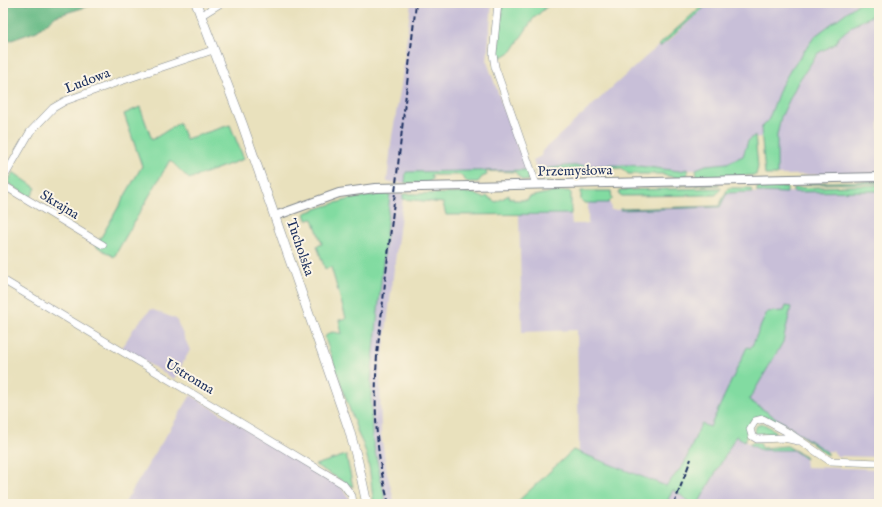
<svg xmlns="http://www.w3.org/2000/svg" width="882" height="507" font-family="'IM FELL English',serif">
<rect width="100%" height="100%" fill="#fcf5e5"/>
<filter id="ink" filterUnits="userSpaceOnUse"><feTurbulence type="fractalNoise" baseFrequency=".025" numOctaves="2"/><feDisplacementMap in="SourceGraphic" scale="8" xChannelSelector="R" yChannelSelector="G"/><feConvolveMatrix kernelMatrix="1 2 1 2 8 2 1 2 1" color-interpolation-filters="sRGB"/></filter>
<filter id="wash" filterUnits="userSpaceOnUse"><feTurbulence type="fractalNoise" baseFrequency=".012" numOctaves="4" result="noise"/><feDisplacementMap in="SourceGraphic" scale="16" xChannelSelector="R" yChannelSelector="G"/><feGaussianBlur stdDeviation="0.9" result="paint"/><feColorMatrix in="noise" values="0 0 0 0 0 0 0 0 0 0 0 0 0 0 0 0 0 1.4 0 .05"/><feComposite in="paint" operator="in"/></filter>
<g filter="url(#wash)">
<rect width="100%" height="100%" fill="#e9e1bd"/>
<g fill="#c8bfd8">
<polygon points="411,3 492,3 487,62 519,151 522,150 529,170 406,172 405,183 387,182 392,136 401,86"/>
<polygon points="709,3 859,3 815,36 781,86 768,121 761,128 761,137 755,138 755,135 748,141 743,156 727,163 706,165 696,169 680,171 630,165 566,166 536,169 533,160 541,156 542,151 640,62 659,45 660,47 670,40"/>
<polygon points="879,12 879,174 777,175 777,135 781,117 798,82 818,53 835,44 839,37 852,26"/>
<polygon points="879,191 879,457 837,456 833,451 827,452 749,400 783,342 785,306 784,311 767,312 751,348 747,347 710,428 701,425 684,464 666,487 579,453 577,330 522,332 519,215 571,214 572,224 588,224 588,203 610,203 611,210 720,207 727,193"/>
<polygon points="390,194 403,194 403,199 380,378 381,435 387,473 395,504 386,504 372,437 372,414 371,380"/>
<polygon points="151,309 176,319 190,350 174,379 122,348 134,328"/>
<polygon points="191,395 312,470 340,486 350,499 345,504 124,504"/>
<polygon points="736,436 761,450 793,450 805,458 806,467 879,469 879,504 698,504"/>
<polygon points="673,490 689,501 688,504 666,504"/>
</g>
<g fill="#82dba1" stroke="#4e8580">
<polygon points="503,3 551,3 533,19 512,51 502,57 498,55"/>
<polygon points="705,3 709,3 660,47 659,45"/>
<polygon points="859,3 879,3 879,12 852,26 839,37 835,44 818,53 798,82 781,117 777,135 777,175 765,175 761,128 768,121 781,86 791,69 815,36"/>
<polygon points="140,107 152,140 179,123 186,139 230,125 244,159 189,179 170,160 114,257 96,246 142,166 124,114"/>
<polygon points="755,135 758,167 756,175 697,178 696,169 706,165 727,163 743,156 748,141"/>
<polygon points="630,165 680,171 687,169 688,175 679,178 663,175 663,174 628,174 622,168 553,170 550,174 536,171 536,170 566,166"/>
<polygon points="529,170 531,176 527,181 522,180 515,172 486,171 487,175 482,177 478,182 467,182 460,175 430,175 433,179 427,183 405,183 406,172"/>
<polygon points="13,172 36,188 31,197 9,184 9,181"/>
<polygon points="543,173 551,177 550,179 546,181 537,176"/>
<polygon points="879,181 879,183 794,184 795,183"/>
<polygon points="719,184 720,185 641,186 643,186"/>
<polygon points="879,185 879,191 793,192 793,188"/>
<polygon points="787,187 787,193 757,192 757,187"/>
<polygon points="721,188 716,195 622,196 619,194 619,190"/>
<polygon points="728,188 751,188 752,192 727,193 720,207 620,210 620,209 719,206"/>
<polygon points="569,191 571,193 571,214 446,215 443,203 403,199 403,194 472,193 484,198 486,196 496,202 509,195 509,198 513,198 513,200 528,200 529,197 552,192"/>
<polygon points="611,191 612,199 608,203 584,203 581,200 581,191"/>
<path d="M390 194 371 380 372 437 386 504H374C370 481 371 457 359 436L325 338C328 330 335 332 342 334L339 320 346 318 331 267 325 269 317 246 322 244 313 219 307 220 305 213C333 203 360 195 390 194Z"/>
<path d="M786 306 791 307 783 342 749 400 827 452V455C813 445 766 403 751 421 745 427 748 434 745 441L736 436 698 504H688L689 501 673 490 666 504H515L573 450 666 486 684 464 701 424 710 427 747 347 751 348 767 312 784 311Z"/>
<polygon points="762,423 774,430 775,433 756,434 754,432 755,427"/>
<polygon points="754,442 760,443 762,448 787,446 805,456 806,459 793,450 761,450 749,444"/>
<polygon points="346,455 353,487 315,465"/>
</g>
<polygon fill="#69bb87" stroke="#427572" points="3,3 99,3 56,16 37,31 3,43"/>
</g>
<g filter="url(#ink)">
<g fill="none" stroke-linecap="round" stroke-linejoin="round">
<defs>
<g id="minor">
<polyline points="498,3 493,54 495,67 536,184"/>
<polyline points="200,16 221,3"/>
<polyline points="3,179 30,132 53,108 65,101 118,82 213,50"/>
<polyline points="3,185 103,245"/>
<polyline points="3,280 343,484 352,496 353,504"/>
<polyline points="798,441 784,438 757,439 752,436 750,429 755,421 763,419 789,433 830,461 879,463"/>
</g>
<polyline id="tertiary" points="275,216 339,193 375,188 879,177"/>
<polyline id="secondary" points="196,3 242,123 349,429 358,462 367,504"/>
</defs>
<use href="#minor" stroke="#82888e" stroke-width="8"/>
<use href="#tertiary" stroke="#82888e" stroke-width="10"/>
<use href="#secondary" stroke="#82888e" stroke-width="10"/>
<use href="#minor" stroke="#fff" stroke-width="7"/>
<use href="#tertiary" stroke="#fff" stroke-width="8"/>
<use href="#secondary" stroke="#fff" stroke-width="9"/>
<g stroke="#1b2f5e" stroke-width="2" stroke-dasharray="6 3" stroke-linecap="butt">
<path d="M389 504C375 454 374 406 377 355L416 3"/>
<polyline points="674,504 691,459"/>
</g>
</g>
</g>
<g text-anchor="middle" stroke-width="4" stroke-linejoin="round" paint-order="stroke">
<g font-size="14" fill="#1b2f5e" stroke="#fcf5e5">
<text transform="translate(87 80) rotate(-21)" y="5">Ludowa</text>
<text transform="translate(575 170) rotate(-1)" y="5">Przemysłowa</text>
<text transform="translate(60 204) rotate(31)" y="5">Skrajna</text>
<text transform="translate(301 247) rotate(71)" y="5">Tucholska</text>
<text transform="translate(190 376) rotate(31)" y="5">Ustronna</text>
</g>
</g>
<rect width="882" height="507" fill="none" stroke="#fcf5e5" stroke-width="16"/>
</svg>
